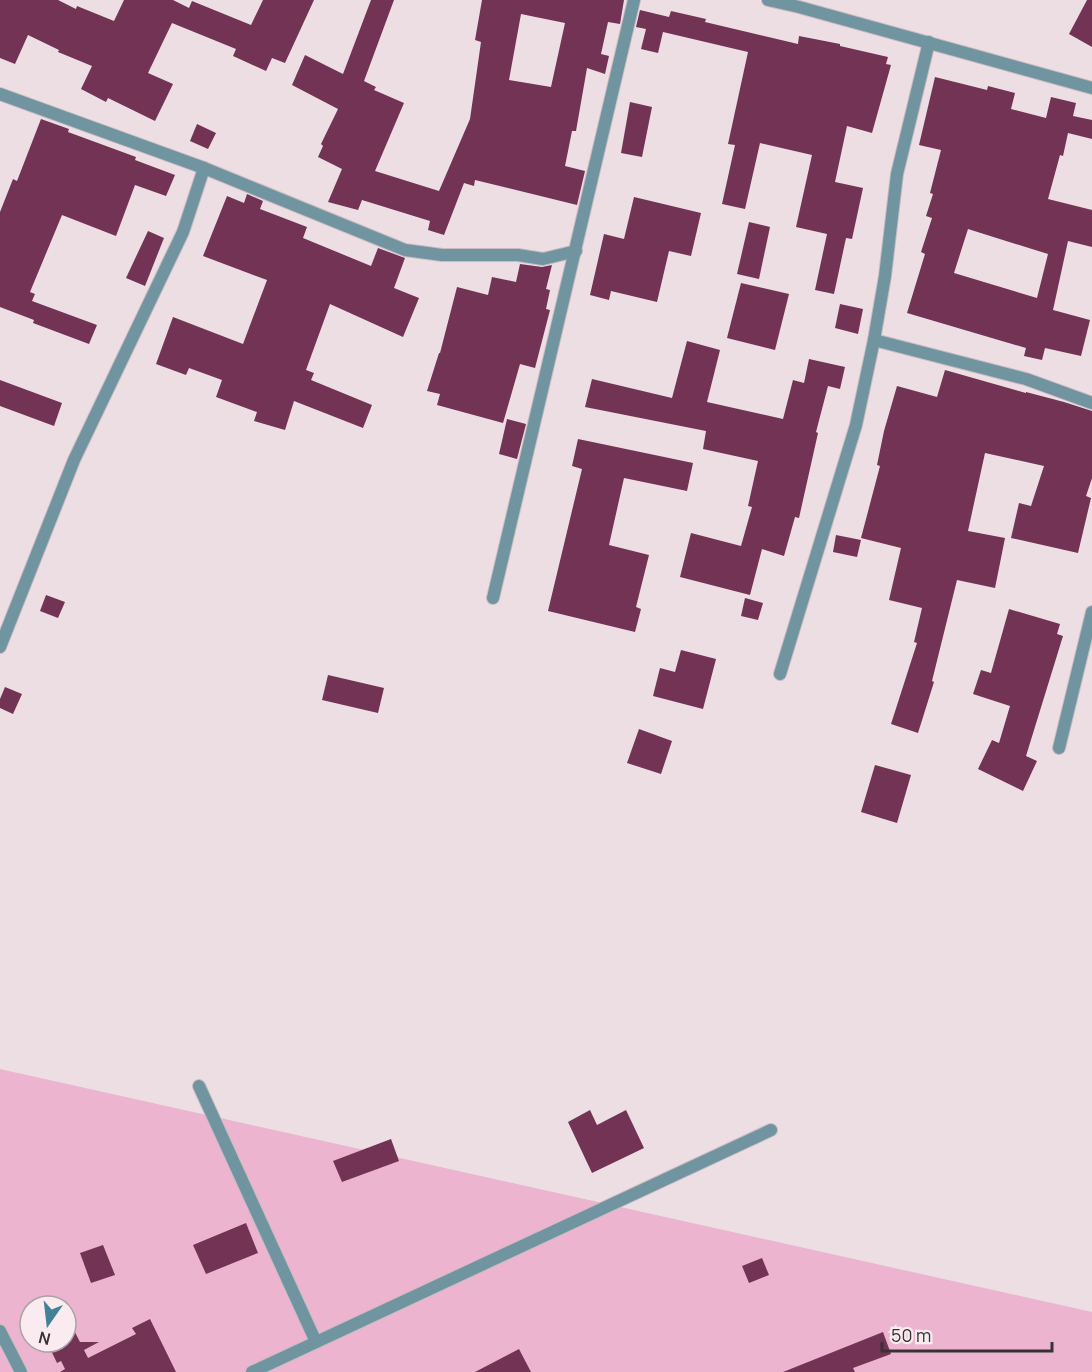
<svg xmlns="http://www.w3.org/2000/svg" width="1092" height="1372" font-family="Manrope,sans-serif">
<rect width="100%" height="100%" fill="#eddee4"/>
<path fill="#edb4cf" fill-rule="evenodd" d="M0 1069 1092 1312V1372H0ZM30 1306H66V1342H30Z"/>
<g fill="#723354" fill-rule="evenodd">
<polygon points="0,0 58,0 76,9 77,6 114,21 124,0 173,0 189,8 192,1 251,25 263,0 314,0 285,63 272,58 266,71 233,56 236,49 172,23 148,73 173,84 155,121 108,98 106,102 81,89 92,66 58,52 59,50 28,35 15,64 0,58"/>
<path d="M371 0H394L364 81 376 87 374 90 404 103 375 171 439 191 470 119 481 42 475 40 482 0H624L620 24 608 22 601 54 609 56 605 74 587 68 576 131H572L565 166 585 171 577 205 475 180 474 186 464 183 444 235 428 230 430 221 362 200 358 210 328 202 342 169 318 157 323 146 321 144 338 109 292 85 305 55 343 74ZM521 14 565 23 551 87 509 80Z"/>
<polygon points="1087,0 1092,0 1092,47 1069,34"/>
<polygon points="640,10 669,17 671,11 706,19 705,22 798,44 799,36 840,44 840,46 888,57 886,64 891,65 872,133 847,126 835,182 863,188 852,239 846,238 834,294 815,290 827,234 796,227 812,155 760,143 745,209 722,204 735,145 728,144 748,52 663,32 658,53 641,49 646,29 636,27"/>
<path d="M935 77 987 90 988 86 1015 93 1011 109 1046 118 1051 97 1076 103 1073 116 1092 120V139L1068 133 1063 156 1060 155 1048 199 1092 210V247L1068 241 1053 310 1090 320 1081 356 1045 348 1042 360 1024 356 1026 348 907 313 925 254 921 252 932 218 926 216 933 194 930 193 941 150 919 145ZM968 229 1048 254 1037 298 954 273Z"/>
<polygon points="630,102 652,107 642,157 621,153"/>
<polygon points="41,119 69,129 68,132 136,157 135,160 175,175 166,196 135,185 116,236 62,215 30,292 35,294 32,301 97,325 89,344 33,323 34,320 0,307 0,212 13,179 17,181"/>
<polygon points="197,124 216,133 208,149 190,141"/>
<polygon points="247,194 263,201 260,209 307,227 303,238 371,266 378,248 405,258 394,288 419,298 403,337 330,304 306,370 314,373 311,380 372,405 363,428 294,401 285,430 254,421 257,412 216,397 222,380 189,368 186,375 156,364 173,317 243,344 267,280 203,256 227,196 244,203"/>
<polygon points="634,197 701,213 691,256 669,251 657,302 611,291 609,300 590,295 604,234 624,239"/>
<polygon points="749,222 770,227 759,279 737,274"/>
<polygon points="148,231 164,238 145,286 126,278"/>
<polygon points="520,264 542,267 552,265 546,289 550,290 546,309 550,310 535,368 520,364 503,423 437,405 440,394 427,391 439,353 440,353 457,287 488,295 492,277 516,282"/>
<polygon points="741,283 789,294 775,350 727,338"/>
<polygon points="840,304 863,309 858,334 835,328"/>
<polygon points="687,341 720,350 707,402 783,419 793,380 804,383 809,359 845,367 840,389 828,386 816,432 818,433 799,518 795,517 784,556 762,549 750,595 680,577 691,533 741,546 752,507 748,506 758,461 703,449 706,431 585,407 592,379 672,398"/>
<polygon points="945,370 1026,393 1026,392 1064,402 1092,411 1092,478 1086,496 1091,498 1078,553 1011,538 1019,503 1031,506 1044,466 985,453 968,531 1005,538 995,588 957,580 932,681 934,682 918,733 891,724 917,643 914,642 922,608 889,600 901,548 861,538 880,466 877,465 884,431 897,386 937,397"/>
<polygon points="0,380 62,403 54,426 0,406"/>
<polygon points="507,419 526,424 517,459 499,454"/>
<polygon points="578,439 693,463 687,491 624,478 609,545 649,555 636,607 641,609 635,632 548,611 582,469 572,466"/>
<polygon points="836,535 861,540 857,557 833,552"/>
<polygon points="46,595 65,602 58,618 40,611"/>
<polygon points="745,598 763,603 758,620 741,616"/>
<polygon points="1009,609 1060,624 1057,634 1063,636 1026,756 1037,761 1023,791 978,769 992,740 999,743 1010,706 973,694 981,670 991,673"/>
<polygon points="681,650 716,659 703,709 653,696 660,668 675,672"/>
<polygon points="328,675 384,688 378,713 322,700"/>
<polygon points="5,687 22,694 13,714 0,708 0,699"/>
<polygon points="639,729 672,741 661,774 627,763"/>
<polygon points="875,765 911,775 897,823 861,812"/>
<polygon points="590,1110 597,1125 626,1110 644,1148 592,1173 568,1122"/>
<polygon points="391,1139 399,1161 342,1182 333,1161"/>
<polygon points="246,1223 258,1253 206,1274 193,1245"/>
<polygon points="103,1245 115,1275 91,1283 80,1253"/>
<polygon points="762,1258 769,1275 749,1283 742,1266"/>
<polygon points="66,1315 80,1342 99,1342 84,1350 88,1358 136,1334 132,1328 150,1319 176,1372 60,1372 65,1369 61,1361 57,1363 47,1342 66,1342"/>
<polygon points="883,1332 891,1354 853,1368 855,1372 783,1372"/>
<polygon points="519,1349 531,1372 475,1372"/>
</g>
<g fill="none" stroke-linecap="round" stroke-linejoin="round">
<defs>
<g id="minor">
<polyline points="0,94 204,168 405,250 442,255 518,255 543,259 576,251"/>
<polyline points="874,340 1026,379 1092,403"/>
<polyline points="493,598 634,0"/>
<polyline points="0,647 74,460 183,232 204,168"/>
<polyline points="780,674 856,425 874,340 885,276 897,174 929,42"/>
<polyline points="1059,748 1092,612"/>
<polyline points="199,1086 316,1342"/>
<polyline points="0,1331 21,1372"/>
<polyline points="252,1372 771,1130"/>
</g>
<polyline id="tertiary" points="768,0 799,7 1092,88"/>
</defs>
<use href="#minor" stroke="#c9bcc1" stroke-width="14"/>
<use href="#tertiary" stroke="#c9bcc1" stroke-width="14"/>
<use href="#minor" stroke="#7095a1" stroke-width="12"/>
<use href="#tertiary" stroke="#7095a1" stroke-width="12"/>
</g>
<g transform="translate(48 1324) rotate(194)"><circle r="28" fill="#faebf1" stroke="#aca1a6" stroke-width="1.5"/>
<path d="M0-4.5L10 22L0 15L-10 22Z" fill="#438296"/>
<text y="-9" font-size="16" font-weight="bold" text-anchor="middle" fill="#383235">N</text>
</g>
<path d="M882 1342v9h170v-9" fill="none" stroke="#383235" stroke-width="3"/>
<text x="891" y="1342" font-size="18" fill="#383235" stroke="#faebf1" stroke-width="4.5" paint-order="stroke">50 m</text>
</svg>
